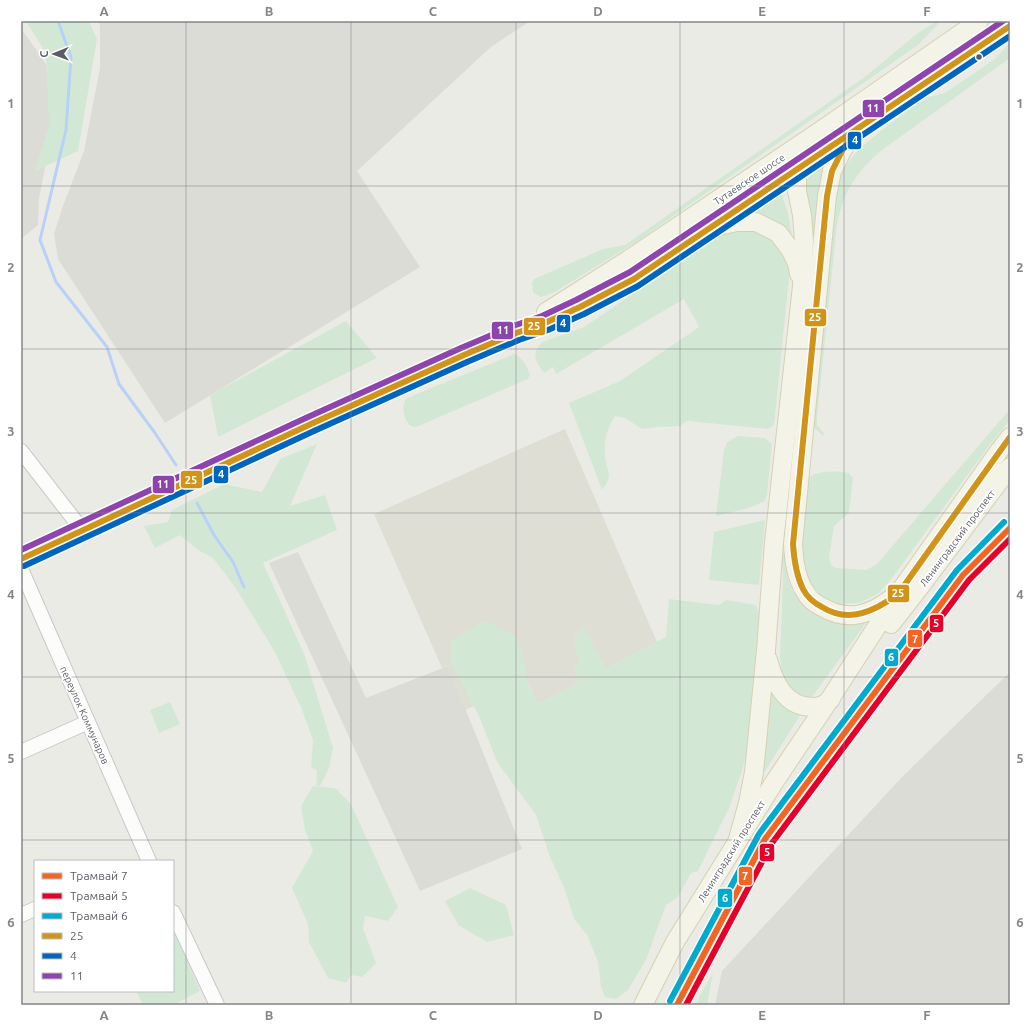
<svg xmlns="http://www.w3.org/2000/svg" width="1031" height="1026" font-family="Ubuntu,sans-serif">
<rect width="100%" height="100%" fill="#ebebe6"/>
<g fill="#dcdcd7">
<polygon points="98,21 530,21 491,47 357,171 420,267 165,423 58,259 54,234 63,206 84,151 100,68 100,26"/>
<polygon points="21,28 61,86 39,198 38,225 21,239"/>
<polygon points="298,552 366,698 448,666 522,849 420,891 269,563"/>
<polygon points="1010,672 1010,1005 715,1005 722,971 902,777"/>
</g>
<polygon fill="#dfded5" points="565,429 657,642 538,704 527,682 465,710 448,666 442,668 374,514"/>
<g fill="#d3e8d4">
<polygon points="26,21 89,21 97,39 78,151 35,171 49,126 46,53"/>
<polygon points="936,22 938,24 918,45 638,241 553,293 541,297 533,293 532,283 534,279 603,249 625,245 866,76 919,32"/>
<path d="M1008 45H1010V58L882 150C866 163 852 180 844 199 841 207 839 216 837 224L817 418V425L824 433 823 436 813 427 833 200 840 177 846 165 859 149 882 130 924 98 945 93 995 59Z"/>
<polygon points="836,151 813,253 806,192 806,170"/>
<polygon points="782,187 783,199 788,213 792,235 778,223 740,215"/>
<path d="M748 229 766 234 777 240 790 269 774 425 768 429 687 421 680 426 657 427 642 429 625 418 615 416C607 429 604 439 605 455 606 472 615 473 602 490L569 403 620 381 699 327 684 299 556 374 553 367 544 373 537 363 535 355 537 348 542 342 584 327 727 230Z"/>
<polygon points="346,321 377,358 218,437 210,395"/>
<path d="M514 354C524 358 526 365 530 375L528 379 416 427 410 426C404 419 400 406 407 398Z"/>
<path d="M1010 409V420L994 439 892 578 878 594 859 603 840 604 824 597 813 587 805 572 801 550 807 478C820 470 835 471 849 473L853 478 849 513 834 526 829 558 831 565 836 568 866 570 877 564Z"/>
<polygon points="738,436 765,438 772,444 767,495 765,501 749,508 716,516 724,450 727,442"/>
<polygon points="317,444 290,506 325,495 337,530 263,563 305,656 333,748 329,768 320,786 316,786 317,771 311,767 313,740 302,710 275,652 235,587 213,558 198,550 180,535 155,548 144,526 168,522 172,510 224,484 262,492 280,459"/>
<polygon points="765,520 759,585 709,580 714,532"/>
<path d="M782 553 785 555C786 565 787 578 791 588 799 605 820 621 839 623 849 624 860 621 869 619L812 697H802L792 693 782 674 780 657 783 578Z"/>
<polygon points="669,599 719,605 726,600 756,605 759,613 748,746 742,771 729,808 698,871 691,873 678,897 666,905 646,960 628,990 616,999 605,997 601,987 598,962 587,935 574,919 565,890 550,857 536,815 497,762 479,716 451,663 450,643 460,635 485,621 516,636 523,655 527,682 538,704 578,683 574,669 578,658 573,637 583,626 606,668 666,637"/>
<path d="M768 688C779 703 781 709 801 714L760 779Z"/>
<polygon points="170,702 180,724 159,733 150,710"/>
<polygon points="313,786 335,788 351,804 398,907 388,921 365,916 363,928 376,963 362,977 351,975 346,983 328,978 309,942 308,924 292,888 313,851 305,830 301,806"/>
<polygon points="470,888 506,905 514,935 487,942 458,925 445,901"/>
<polygon points="173,928 200,991 173,1005 143,1005 136,991 173,991"/>
<polygon points="713,973 707,1005 697,1005 700,995"/>
</g>
<g fill="none" stroke-linecap="round" stroke-linejoin="round">
<g stroke="#b8d1f8" stroke-width="3">
<polyline points="58,21 71,57 66,130 40,240 56,282 107,347 119,384 155,433 176,465"/>
<polyline points="197,503 214,535 233,562 244,587"/>
</g>
<defs>
<g id="minor">
<polyline points="21,451 83,531"/>
<polyline points="21,569 149,861"/>
<polyline points="21,752 88,722"/>
<polyline points="173,912 217,1005"/>
<polyline points="21,915 35,909"/>
</g>
<g id="major">
<path d="M852 135 842 151 832 171 827 196 793 544C794 561 796 579 806 593 809 599 816 604 822 607 848 622 870 615 892 598"/>
<polyline points="719,226 736,222 756,222 778,233 790,249 797,263 799,274"/>
<polyline points="546,312 628,260 823,129 979,21"/>
<polyline points="21,559 311,424 464,355 516,333 545,323 580,307 634,279 711,228 1010,26"/>
<polyline points="891,624 923,583 1010,467"/>
<path d="M768 660C774 682 785 707 812 707 819 707 826 705 831 699"/>
<polyline points="738,839 748,803 754,772 766,650 774,542 802,286 804,241 802,215 797,191 797,169 802,156 811,143 823,129"/>
<polyline points="643,1005 675,942 773,784 828,702 898,594 999,451 1010,437"/>
</g>
</defs>
<use href="#minor" stroke="#c8c9c8" stroke-width="16"/>
<use href="#major" stroke="#d4d1b3" stroke-width="20"/>
<use href="#minor" stroke="#fcfcfb" stroke-width="14"/>
<use href="#major" stroke="#f3f3e7" stroke-width="18"/>
<defs>
<g id="bus-1">
<path d="M854 132 842 151 832 171 827 196 793 544C794 559 796 575 803 589 807 597 814 603 822 607 849 624 875 611 898 594L1010 437"/>
<polyline points="21,559 311,424 464,355 516,333 545,323 580,307 634,279 1010,26"/>
</g>
<polyline id="bus-2" points="24,566 314,431 467,362 519,340 548,330 584,314 638,286 1010,36"/>
<polyline id="bus-3" points="21,550 308,417 461,348 513,326 542,316 576,300 630,272 1003,21"/>
</defs>
<use href="#bus-1" stroke="#fff" stroke-width="9"/>
<use href="#bus-2" stroke="#fff" stroke-width="9"/>
<use href="#bus-3" stroke="#fff" stroke-width="9"/>
<use href="#bus-1" stroke="#d09419" stroke-width="6"/>
<use href="#bus-2" stroke="#0065bd" stroke-width="6"/>
<use href="#bus-3" stroke="#8e44ad" stroke-width="6"/>
<defs>
<polyline id="tram-1" points="677,1005 765,839 963,575 1010,528"/>
<polyline id="tram-2" points="686,1005 772,843 969,580 1010,539"/>
<polyline id="tram-3" points="670,1001 759,834 957,570 1004,522"/>
</defs>
<use href="#tram-1" stroke="#fff" stroke-width="9"/>
<use href="#tram-2" stroke="#fff" stroke-width="9"/>
<use href="#tram-3" stroke="#fff" stroke-width="9"/>
<use href="#tram-1" stroke="#f26522" stroke-width="6"/>
<use href="#tram-2" stroke="#e4002b" stroke-width="6"/>
<use href="#tram-3" stroke="#00a9ce" stroke-width="6"/>
</g>
<path fill="none" stroke="#838589" stroke-width="1" stroke-opacity="0.55" d="M186 21V1005M351 21V1005M516 21V1005M680 21V1005M844 21V1005M21 186H1010M21 349H1010M21 513H1010M21 677H1010M21 840H1010"/>
<circle fill="#5b5d64" stroke="#fff" stroke-width="1.5" cx="979" cy="57" r="3.5"/>
<g text-anchor="middle" stroke-width="3.5" stroke-linejoin="round" paint-order="stroke">
<g font-size="10" fill="#5b5d64" stroke="#fff">
<text transform="translate(749 179) rotate(-34)" y="4">Тутаевское шоссе</text>
<text transform="translate(957 538) rotate(-53)" y="4">Ленинградский проспект</text>
<text transform="translate(85 715) rotate(66)" y="4">переулок Коммунаров</text>
<text transform="translate(731 851) rotate(-58)" y="4">Ленинградский проспект</text>
</g>
</g>
<g stroke="#fff" stroke-width="1.5">
<rect x="862" y="99" width="23" height="19" rx="4" fill="#8e44ad"/>
<rect x="847" y="131" width="15" height="19" rx="4" fill="#0065bd"/>
<rect x="804" y="308" width="23" height="19" rx="4" fill="#d09419"/>
<rect x="556" y="314" width="15" height="19" rx="4" fill="#0065bd"/>
<rect x="523" y="317" width="23" height="19" rx="4" fill="#d09419"/>
<rect x="491" y="321" width="23" height="19" rx="4" fill="#8e44ad"/>
<rect x="213" y="465" width="16" height="19" rx="4" fill="#0065bd"/>
<rect x="180" y="470" width="23" height="19" rx="4" fill="#d09419"/>
<rect x="152" y="475" width="23" height="19" rx="4" fill="#8e44ad"/>
<rect x="887" y="584" width="23" height="19" rx="4" fill="#d09419"/>
<rect x="929" y="614" width="15" height="19" rx="4" fill="#e4002b"/>
<rect x="907" y="629" width="16" height="19" rx="4" fill="#f26522"/>
<rect x="884" y="648" width="15" height="19" rx="4" fill="#00a9ce"/>
<rect x="759" y="843" width="16" height="19" rx="4" fill="#e4002b"/>
<rect x="738" y="866" width="15" height="20" rx="4" fill="#f26522"/>
<rect x="717" y="888" width="16" height="20" rx="4" fill="#00a9ce"/>
</g>
<g font-size="11" text-anchor="middle" font-weight="bold" fill="#fff">
<text x="873" y="112">11</text>
<text x="855" y="144">4</text>
<text x="815" y="321">25</text>
<text x="563" y="327">4</text>
<text x="534" y="330">25</text>
<text x="503" y="334">11</text>
<text x="221" y="478">4</text>
<text x="191" y="484">25</text>
<text x="163" y="488">11</text>
<text x="898" y="597">25</text>
<text x="936" y="627">5</text>
<text x="915" y="643">7</text>
<text x="891" y="661">6</text>
<text x="767" y="856">5</text>
<text x="745" y="880">7</text>
<text x="725" y="902">6</text>
</g>
<rect width="1031" height="1026" fill="none" stroke="#ffffff" stroke-width="44"/>
<rect x="34" y="860" width="140" height="132" fill="#ffffff" stroke="#bdbec1"/>
<rect x="42" y="873" width="20" height="6" fill="#f26522" stroke="#bdbec1"/>
<text x="70" y="880" font-size="12" fill="#5b5d64">Трамвай 7</text>
<rect x="42" y="893" width="20" height="6" fill="#e4002b" stroke="#bdbec1"/>
<text x="70" y="900" font-size="12" fill="#5b5d64">Трамвай 5</text>
<rect x="42" y="913" width="20" height="6" fill="#00a9ce" stroke="#bdbec1"/>
<text x="70" y="920" font-size="12" fill="#5b5d64">Трамвай 6</text>
<rect x="42" y="933" width="20" height="6" fill="#d09419" stroke="#bdbec1"/>
<text x="70" y="940" font-size="12" fill="#5b5d64">25</text>
<rect x="42" y="953" width="20" height="6" fill="#0065bd" stroke="#bdbec1"/>
<text x="70" y="960" font-size="12" fill="#5b5d64">4</text>
<rect x="42" y="973" width="20" height="6" fill="#8e44ad" stroke="#bdbec1"/>
<text x="70" y="980" font-size="12" fill="#5b5d64">11</text>
<g transform="translate(54 54) rotate(269)" stroke="#ffffff" stroke-width="3" paint-order="stroke">
<path d="M0-3L7 15L0 10L-7 15Z" fill="#5b5d64"/>
<text y="-6" font-size="11" font-weight="bold" text-anchor="middle" fill="#5b5d64">С</text>
</g>
<rect x="22" y="22" width="987" height="982" fill="none" stroke="#838589" stroke-width="1.5"/>
<g font-size="13" text-anchor="middle" font-weight="bold" fill="#838589">
<text x="104" y="16">A</text>
<text x="269" y="16">B</text>
<text x="433" y="16">C</text>
<text x="598" y="16">D</text>
<text x="762" y="16">E</text>
<text x="927" y="16">F</text>
<text x="11" y="108">1</text>
<text x="1020" y="108">1</text>
<text x="11" y="272">2</text>
<text x="1020" y="272">2</text>
<text x="11" y="436">3</text>
<text x="1020" y="436">3</text>
<text x="11" y="599">4</text>
<text x="1020" y="599">4</text>
<text x="11" y="763">5</text>
<text x="1020" y="763">5</text>
<text x="11" y="927">6</text>
<text x="1020" y="927">6</text>
<text x="104" y="1020">A</text>
<text x="269" y="1020">B</text>
<text x="433" y="1020">C</text>
<text x="598" y="1020">D</text>
<text x="762" y="1020">E</text>
<text x="927" y="1020">F</text>
</g>
</svg>
